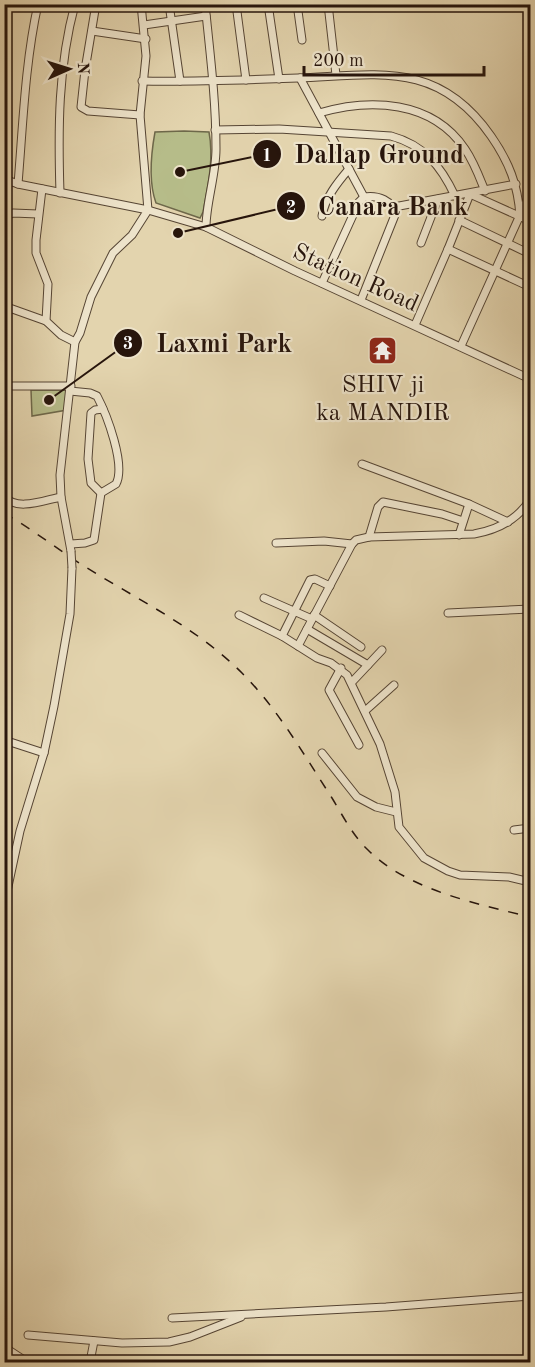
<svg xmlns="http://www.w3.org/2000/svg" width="535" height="1367" font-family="'Old Standard TT',serif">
<rect width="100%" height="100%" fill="#e3d4ae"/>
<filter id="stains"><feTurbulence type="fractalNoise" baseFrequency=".00333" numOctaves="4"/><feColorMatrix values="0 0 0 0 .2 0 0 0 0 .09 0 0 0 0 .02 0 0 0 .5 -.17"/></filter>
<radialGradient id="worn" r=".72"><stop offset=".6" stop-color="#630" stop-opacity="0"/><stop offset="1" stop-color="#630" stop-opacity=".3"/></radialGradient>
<g fill="#b6bc89" stroke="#6e684a" stroke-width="1.5">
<path d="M184 131 209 132C214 159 208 186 203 212L200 218 156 203C148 181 151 154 155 132Z"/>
<polygon points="31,390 68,390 67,410 32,416"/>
</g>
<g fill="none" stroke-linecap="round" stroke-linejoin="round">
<defs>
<g id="street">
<polyline points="96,4 85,70 81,107 88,111 140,115"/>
<polyline points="169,4 180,81"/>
<path d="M205 4C210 53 216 100 216 149 216 175 206 203 206 227L295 271 530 379"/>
<polyline points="236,4 246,80"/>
<polyline points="268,4 279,79"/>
<polyline points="297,4 302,40"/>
<polyline points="328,4 336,75"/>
<polyline points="144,25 206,16"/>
<polyline points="92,31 146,39"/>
<polyline points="300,78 364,197"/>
<path d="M142 81C194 82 246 80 298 78 378 75 438 60 491 136 509 162 518 185 520 216"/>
<path d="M319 113C370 98 432 100 465 149 474 162 479 176 485 191"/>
<path d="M215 130 279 129 391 136C424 145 441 166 455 196"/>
<polyline points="4,179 18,184 148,210 206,227"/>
<path d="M18 184C23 124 25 63 38 4"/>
<polyline points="42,189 36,240 36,253 48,284 46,321 61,335 75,342"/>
<path d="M60 193C58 129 58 67 75 4"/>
<polyline points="394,207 516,184"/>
<path d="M322 216C325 198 337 183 349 169"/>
<polyline points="459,220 530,254"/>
<polyline points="421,243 438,199"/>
<polyline points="448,249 530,287"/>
<polyline points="4,279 6,220 8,215 13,213 38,214"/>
<path d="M322 283 359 202 364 197C378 195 393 200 395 215L361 300"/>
<polyline points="4,306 46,321"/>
<polyline points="415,325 448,249 470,194 530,221"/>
<polyline points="461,346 530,193"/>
<polyline points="4,359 5,388"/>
<polyline points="5,386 71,386"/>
<path d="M70 391 90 393 97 396C107 415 126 465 116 484L101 493 94 540 85 543 71 544"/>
<polyline points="362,464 469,504 508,522"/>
<polyline points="101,493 91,483 88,459 91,413 95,410 103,409"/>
<path d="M4 496C16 512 45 500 61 497"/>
<polyline points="459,535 469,504"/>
<polyline points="369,537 378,507 383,502 442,514 463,521"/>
<polyline points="276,543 324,541 352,544"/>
<polyline points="71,551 61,497 60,475 75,342 80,333 91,297 113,253 132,235 148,210 140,115 146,56 141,4"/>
<polyline points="264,598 312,619"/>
<polyline points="448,613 530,609"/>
<polyline points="239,615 282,636 317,658 331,663 347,675 380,744 395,792 399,827 424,858 448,871 460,875 509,877 530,882"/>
<polyline points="314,615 361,647"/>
<polyline points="307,629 368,665"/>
<polyline points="282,636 310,580 315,579 330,586"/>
<path d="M298 646 352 544 356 540 369 537 474 534C497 530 517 520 530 500"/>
<polyline points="341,668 329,690 359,745"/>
<polyline points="352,682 382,650"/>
<polyline points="365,711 394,685"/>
<polyline points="4,740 44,753"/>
<polyline points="322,753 357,797 376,807 396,812"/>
<polyline points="514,830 530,828"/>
<polyline points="4,905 20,831 44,753 54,706 70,614 72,568"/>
<polyline points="4,917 4,966"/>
<polyline points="172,1318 386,1307 530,1296"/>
<polyline points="28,1335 122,1343 169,1342 190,1337 241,1317"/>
<polyline points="4,1347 27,1362"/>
<polyline points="90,1362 94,1341"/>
</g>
</defs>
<use href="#street" stroke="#564534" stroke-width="9"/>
<use href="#street" stroke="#ede3ca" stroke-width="7"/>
<path stroke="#27150c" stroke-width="1.5" stroke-dasharray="10 10" stroke-linecap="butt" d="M4 513C32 529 57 549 84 566 138 600 196 627 242 673 278 709 304 755 332 798 343 816 353 836 368 850 408 890 478 904 530 917"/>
<defs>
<polyline id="street-bridge" points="71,551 72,568"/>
</defs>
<use href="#street-bridge" stroke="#564534" stroke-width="9" stroke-linecap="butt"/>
<use href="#street-bridge" stroke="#ede3ca" stroke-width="7"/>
</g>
<defs>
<symbol id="temple-square" viewBox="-11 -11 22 22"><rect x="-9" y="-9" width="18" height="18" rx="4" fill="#8f2418" stroke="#ede3ca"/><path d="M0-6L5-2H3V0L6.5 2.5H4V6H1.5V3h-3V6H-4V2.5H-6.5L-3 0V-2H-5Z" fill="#fff"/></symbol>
</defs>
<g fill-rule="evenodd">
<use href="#temple-square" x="366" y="334" width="33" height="33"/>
</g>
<g text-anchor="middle" stroke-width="4.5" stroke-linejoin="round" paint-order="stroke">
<g font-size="24" fill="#27150c" stroke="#ede3ca">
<text transform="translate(356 277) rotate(24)" y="8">Station Road</text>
</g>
<g font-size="24" fill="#27150c" stroke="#ede3ca">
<text x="383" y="392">SHIV ji<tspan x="383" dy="28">ka MANDIR</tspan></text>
</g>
</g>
<path fill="none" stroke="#27150c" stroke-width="2" d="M180 172L267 154M178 233L291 206M49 400L128 343"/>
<g fill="#27150c" stroke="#ede3ca" stroke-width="2">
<circle cx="180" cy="172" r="6"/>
<circle cx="178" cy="233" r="6"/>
<circle cx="49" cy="400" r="6"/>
<circle cx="267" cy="154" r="15"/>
<circle cx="291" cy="206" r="15"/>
<circle cx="128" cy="343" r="15"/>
</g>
<g font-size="18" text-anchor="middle" font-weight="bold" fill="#fff">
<text x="267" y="161">1</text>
<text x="291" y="213">2</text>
<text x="128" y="349">3</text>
</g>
<g font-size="26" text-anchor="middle" font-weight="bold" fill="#27150c" stroke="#ede3ca" stroke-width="4.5" stroke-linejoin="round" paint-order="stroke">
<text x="379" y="163">Dallap Ground</text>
<text x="393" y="215">Canara Bank</text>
<text x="224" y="352">Laxmi Park</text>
</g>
<rect width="535" height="1367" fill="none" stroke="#e3d4ae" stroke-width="24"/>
<rect x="6" y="6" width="523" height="1355" fill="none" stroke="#27150c" stroke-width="3"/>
<rect x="12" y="12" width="511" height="1343" fill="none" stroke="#27150c" stroke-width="1.5"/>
<g transform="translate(69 69) rotate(87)" stroke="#ede3ca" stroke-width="4.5" paint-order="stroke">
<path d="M0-4.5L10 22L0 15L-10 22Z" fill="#27150c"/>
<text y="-9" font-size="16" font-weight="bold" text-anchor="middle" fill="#27150c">N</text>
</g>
<path d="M304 66v9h180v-9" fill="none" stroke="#27150c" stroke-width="3"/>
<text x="313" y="66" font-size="18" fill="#27150c" stroke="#ede3ca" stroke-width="4.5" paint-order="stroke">200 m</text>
<rect width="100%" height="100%" filter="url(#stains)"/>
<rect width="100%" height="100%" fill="url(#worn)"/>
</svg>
